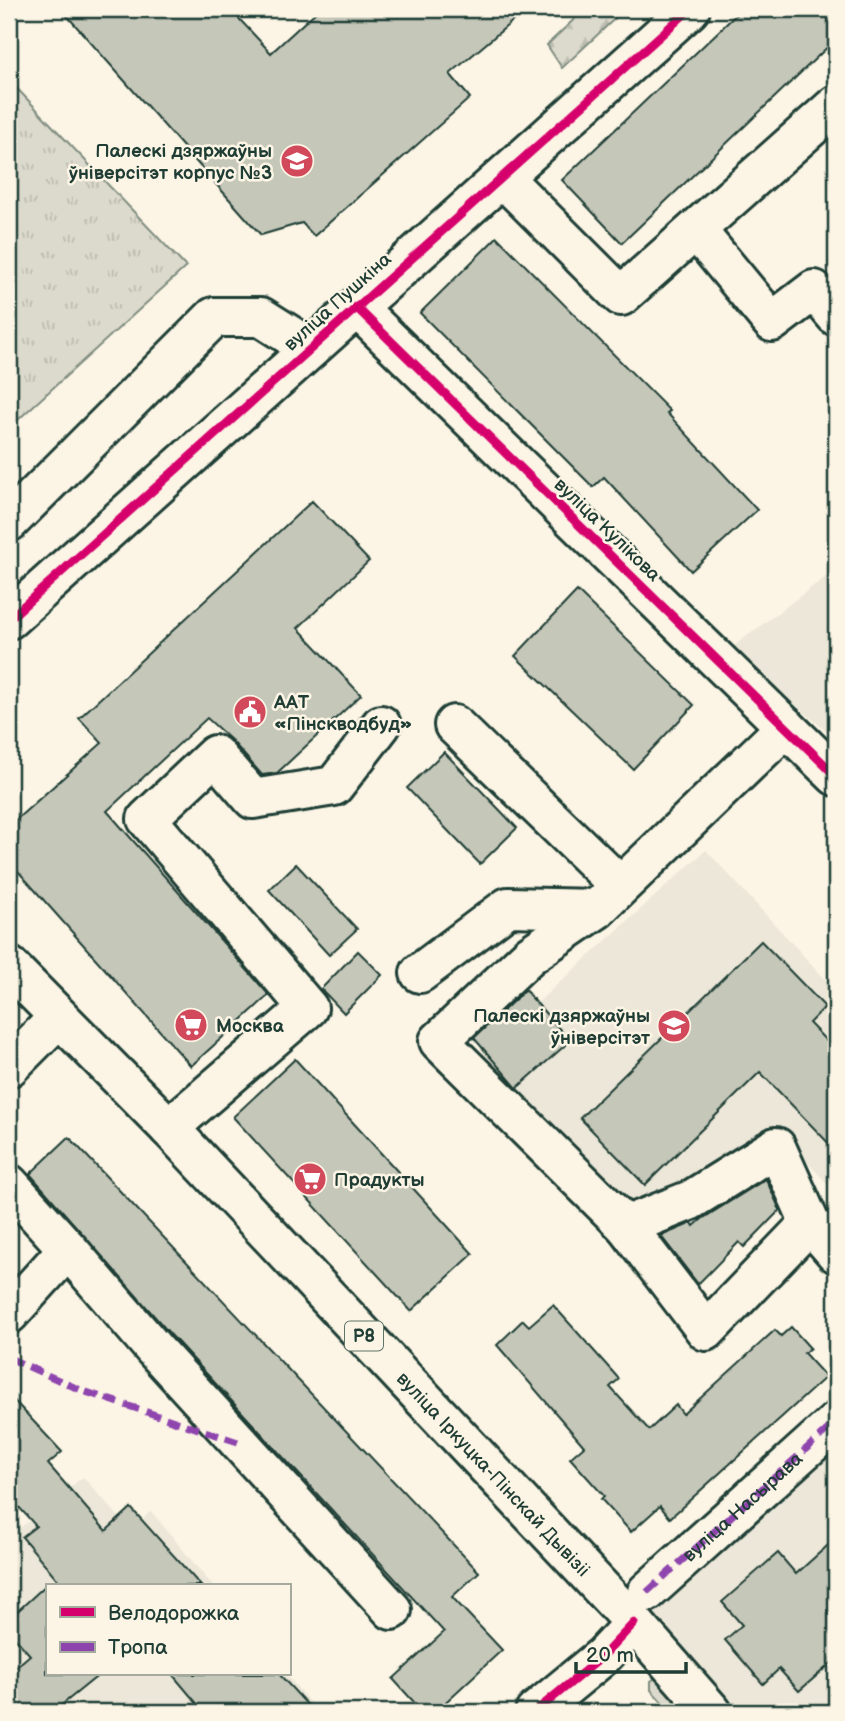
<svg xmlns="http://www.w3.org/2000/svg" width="845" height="1721" font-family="'Balsamiq Sans',sans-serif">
<defs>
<pattern id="forest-firs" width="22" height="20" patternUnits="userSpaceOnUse" patternTransform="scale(1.75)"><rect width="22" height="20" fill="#dcdacc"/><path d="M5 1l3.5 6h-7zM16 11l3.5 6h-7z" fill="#bcbcb0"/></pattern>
<pattern id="park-tufts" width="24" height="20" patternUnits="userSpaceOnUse" patternTransform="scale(1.75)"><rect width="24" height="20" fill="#dcdacc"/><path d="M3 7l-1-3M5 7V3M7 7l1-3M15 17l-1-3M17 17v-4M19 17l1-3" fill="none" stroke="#bcbcb0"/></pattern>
</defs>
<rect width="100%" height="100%" fill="#fcf5e5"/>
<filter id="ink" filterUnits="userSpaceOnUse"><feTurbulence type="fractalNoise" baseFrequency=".0143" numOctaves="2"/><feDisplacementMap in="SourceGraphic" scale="14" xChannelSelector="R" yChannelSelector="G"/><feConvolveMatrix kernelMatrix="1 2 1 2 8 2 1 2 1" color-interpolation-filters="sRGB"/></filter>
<g filter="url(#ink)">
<g fill="#ece7d8">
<polygon points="836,569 836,740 731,648"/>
<polygon points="706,850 836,991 836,1193 778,1131 698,1208 623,1211 473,1061"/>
<polygon points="836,1442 836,1712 733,1712 645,1614"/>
<polygon points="83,1477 131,1530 151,1511 213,1586 47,1586 47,1674 286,1674 318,1712 9,1712 9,1537"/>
</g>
<polygon fill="#dcdacc" stroke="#7e8c80" stroke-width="2" points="658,1676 689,1712 671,1712 651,1690 651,1681"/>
<polygon fill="url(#forest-firs)" stroke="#7e8c80" stroke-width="2" points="585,9 625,9 562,68 547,45"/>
<polygon fill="url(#park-tufts)" stroke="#7e8c80" stroke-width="2" points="9,80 186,267 9,428"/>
<g fill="#c5c7b9" stroke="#1f3d34" stroke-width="2">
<polygon points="61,9 230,9 271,53 319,9 527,9 450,74 470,98 314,236 302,223 261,235"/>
<polygon points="742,9 836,9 836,39 622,243 562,180"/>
<polygon points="497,237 670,411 667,413 757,510 691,571 604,477 593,487 420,313"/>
<polygon points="312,501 369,561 298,628 361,695 277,773 262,775 232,741 207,718 107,811 269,995 191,1066 9,861 9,826 102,743 79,718"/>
<polygon points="577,591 694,705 633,769 515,656"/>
<polygon points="444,752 517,828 480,864 407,788"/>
<polygon points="296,864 357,929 329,955 269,890"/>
<polygon points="761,941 825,1007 809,1023 836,1051 836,1151 760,1072 645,1185 580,1118"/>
<polygon points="358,951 382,975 344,1013 321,989"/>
<polygon points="525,990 570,1041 517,1088 474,1038"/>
<polygon points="295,1059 473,1254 411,1311 233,1117"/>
<polygon points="69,1137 479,1572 452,1597 502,1650 435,1712 423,1712 393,1679 444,1632 170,1334 30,1174"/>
<polygon points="766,1179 780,1210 744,1247 739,1242 698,1284 661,1236 692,1223 694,1226 702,1219"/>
<polygon points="553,1305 619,1379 610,1387 649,1430 676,1405 683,1414 775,1330 781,1336 791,1327 810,1348 804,1353 826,1377 670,1518 660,1506 631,1532 601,1499 604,1496 570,1458 584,1446 497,1345 523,1320 529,1326"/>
<polygon points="9,1395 62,1452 48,1464 106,1531 131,1508 201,1586 63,1586 22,1537 36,1526 9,1496"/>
<polygon points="836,1538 836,1659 799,1691 779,1669 763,1684 725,1640 742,1625 722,1602 778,1553 796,1574"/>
<polygon points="47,1584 47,1674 100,1674 53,1712 9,1712 9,1673 30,1655 9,1631 9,1619"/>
<polygon points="172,1674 279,1674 314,1712 204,1712"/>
</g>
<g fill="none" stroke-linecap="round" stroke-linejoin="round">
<defs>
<g id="minor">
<polyline points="503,178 621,296 836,105"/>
<polyline points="696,230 772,322 814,290 836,316"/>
<polyline points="356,307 836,776"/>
<polyline points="9,522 214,317 261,317 310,348"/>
<polyline points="9,619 690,9"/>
<polyline points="454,725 620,886"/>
<polyline points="786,727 597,909 530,955 439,1041 626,1226 691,1200 776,1147 810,1223"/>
<polyline points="420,973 508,907 597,909"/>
<polyline points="9,1067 59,1017"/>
<polyline points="169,1128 308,1008 147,819 215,755 253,799 334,786 381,725"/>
<polyline points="9,1184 68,1249 154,1349 392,1610"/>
<polyline points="626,1226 706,1331 810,1223 836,1253"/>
<polyline points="9,1314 68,1249"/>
<path id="s1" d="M647 1592 836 1422"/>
<polyline points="535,1712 603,1656 634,1623"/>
</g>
<g id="major">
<path id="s2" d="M9 966 169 1128 634 1623 712 1712"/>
</g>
</defs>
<use href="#minor" stroke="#1f3d34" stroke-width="44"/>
<use href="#major" stroke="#1f3d34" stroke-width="44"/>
<use href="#minor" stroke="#fcf5e5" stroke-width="38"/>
<use href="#major" stroke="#fcf5e5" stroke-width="38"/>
<g stroke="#8e44ad" stroke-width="7" stroke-dasharray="14 7" stroke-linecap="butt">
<polyline points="9,1358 83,1391 238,1442"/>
<polyline points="647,1592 836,1422"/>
</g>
<defs>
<g id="cycleway">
<polyline points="356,307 836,776"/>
<polyline points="9,619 690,9"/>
<polyline points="535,1712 603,1656 634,1623"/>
</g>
</defs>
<use href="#cycleway" stroke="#fcf5e5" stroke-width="13"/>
<use href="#cycleway" stroke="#d6006c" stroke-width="9"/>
</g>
</g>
<defs>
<symbol id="university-disc" viewBox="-11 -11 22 22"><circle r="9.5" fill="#d1495b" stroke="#fcf5e5"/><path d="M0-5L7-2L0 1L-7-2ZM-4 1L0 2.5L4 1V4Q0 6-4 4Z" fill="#fff"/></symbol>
<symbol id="civic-disc" viewBox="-11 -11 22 22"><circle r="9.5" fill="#d1495b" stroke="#fcf5e5"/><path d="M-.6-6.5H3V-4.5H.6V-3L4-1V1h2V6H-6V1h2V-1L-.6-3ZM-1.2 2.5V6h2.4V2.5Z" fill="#fff"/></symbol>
<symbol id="supermarket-disc" viewBox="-11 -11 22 22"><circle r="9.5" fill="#d1495b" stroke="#fcf5e5"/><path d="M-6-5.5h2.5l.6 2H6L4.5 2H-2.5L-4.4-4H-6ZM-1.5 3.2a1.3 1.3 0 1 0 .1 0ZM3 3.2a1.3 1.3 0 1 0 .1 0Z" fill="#fff"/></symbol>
</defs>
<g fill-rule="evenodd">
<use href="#university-disc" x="278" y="142" width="38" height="38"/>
<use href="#civic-disc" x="231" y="693" width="38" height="38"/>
<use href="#supermarket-disc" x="172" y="1006" width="38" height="38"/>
<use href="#university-disc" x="655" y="1007" width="38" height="38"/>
<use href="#supermarket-disc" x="291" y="1160" width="38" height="38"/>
</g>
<g text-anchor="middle" stroke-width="5" stroke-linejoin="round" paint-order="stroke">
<rect fill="#fcf5e5" stroke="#617469" stroke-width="2" x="345" y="1321.5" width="38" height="29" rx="5"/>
<g font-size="18" font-weight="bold" fill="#1f3d34">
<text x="364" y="1342">Р8</text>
</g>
<g font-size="19" font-weight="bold" fill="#1f3d34" stroke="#fcf5e5" text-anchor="start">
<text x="272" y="157" text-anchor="end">Палескі дзяржаўны<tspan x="272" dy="22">ўніверсітэт корпус №3</tspan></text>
<text x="274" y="708">ААТ<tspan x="274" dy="22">«Пінскводбуд»</tspan></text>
<text x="650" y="1022" text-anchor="end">Палескі дзяржаўны<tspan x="650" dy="22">ўніверсітэт</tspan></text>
<text x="216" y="1032">Москва</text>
<text x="334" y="1186">Прадукты</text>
</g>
<g font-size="19" fill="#1f3d34" stroke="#fcf5e5">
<text transform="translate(337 301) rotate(-42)" y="7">вуліца Пушкіна</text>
<text transform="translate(608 529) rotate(44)" y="7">вуліца Кулікова</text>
<text dy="7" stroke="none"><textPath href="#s2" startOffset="702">вуліца Іркуцка-Пінскай Дывізіі</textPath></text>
<text dy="7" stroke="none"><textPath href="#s1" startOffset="128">вуліца Насырава</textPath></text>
</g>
</g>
<rect width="845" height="1721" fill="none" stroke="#fcf5e5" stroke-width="35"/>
<rect x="18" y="18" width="810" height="1686" fill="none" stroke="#1f3d34" stroke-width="2.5" filter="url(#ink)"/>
<rect x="46" y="1584" width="245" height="91" fill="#fcf5e5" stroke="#a4ab9e" stroke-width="2"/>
<rect x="60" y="1607" width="35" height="10" fill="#d6006c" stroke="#a4ab9e" stroke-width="2"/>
<text x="108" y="1620" font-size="21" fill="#1f3d34">Велодорожка</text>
<rect x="60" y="1642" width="35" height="10" fill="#8e44ad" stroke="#a4ab9e" stroke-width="2"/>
<text x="108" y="1654" font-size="21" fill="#1f3d34">Тропа</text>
<path d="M576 1662v10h110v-10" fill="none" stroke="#1f3d34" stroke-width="3.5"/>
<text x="586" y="1662" font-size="21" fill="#1f3d34" stroke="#fcf5e5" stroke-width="5" paint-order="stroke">20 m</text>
</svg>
